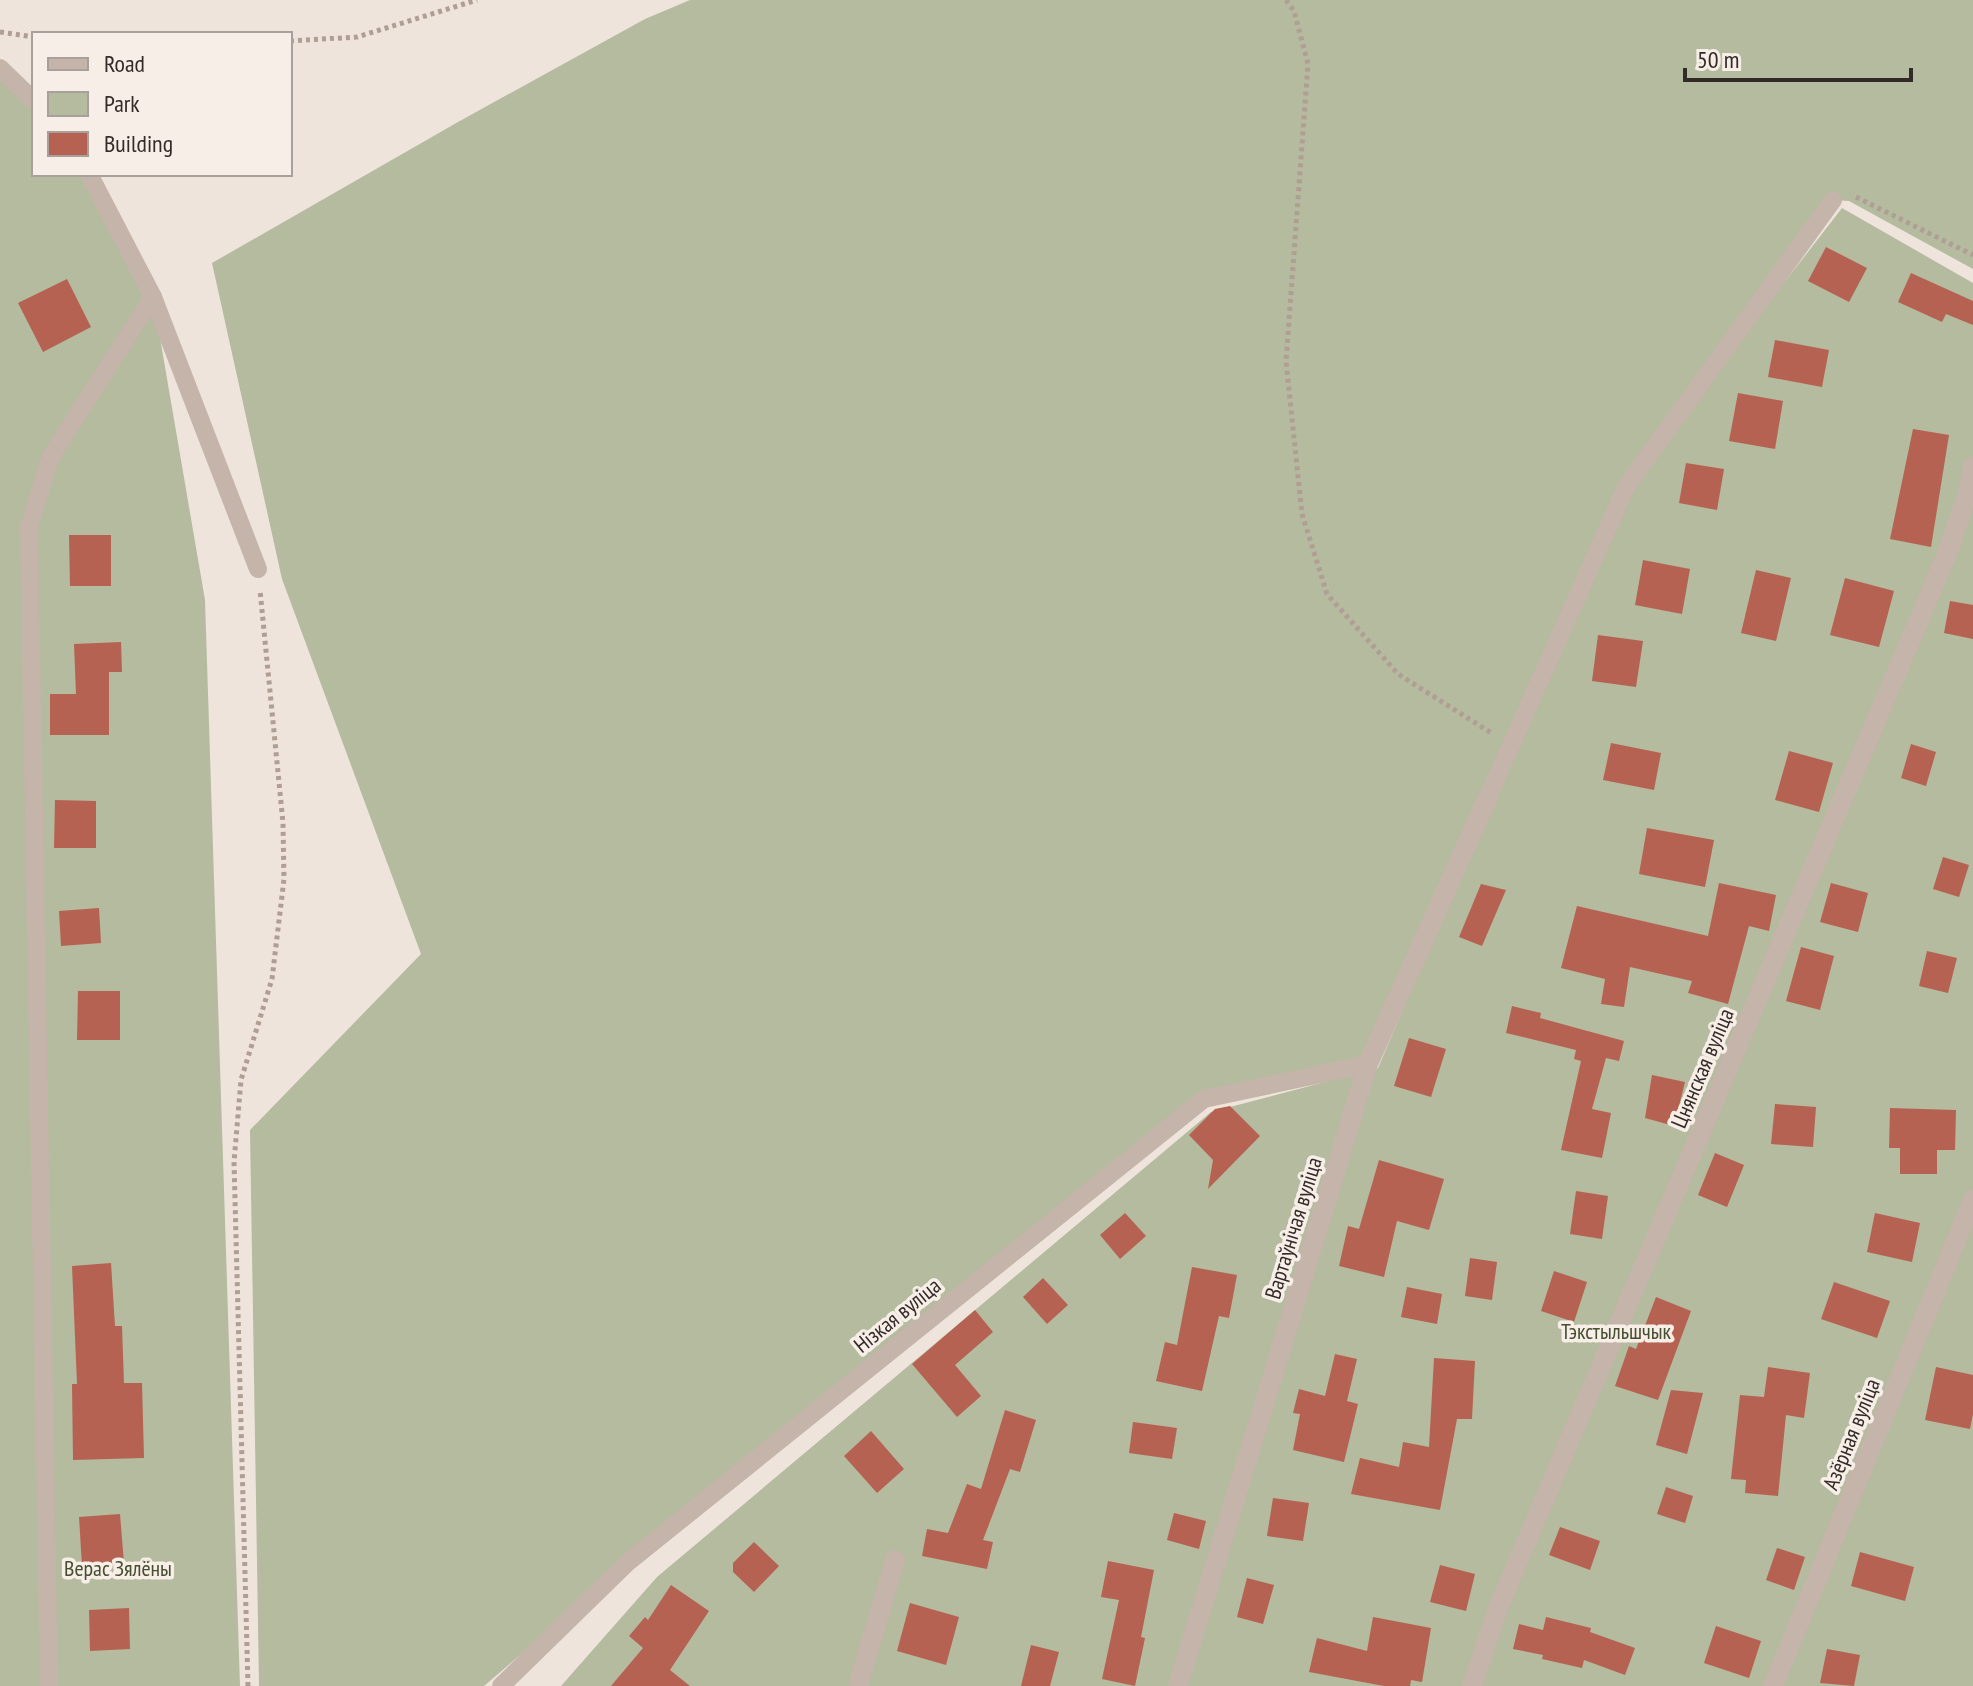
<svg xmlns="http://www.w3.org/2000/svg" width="1973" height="1686" font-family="'PT Sans Narrow',sans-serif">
<rect width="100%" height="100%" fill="#eee4dc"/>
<g fill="#b4bb9e">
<polygon points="690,0 1973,0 1973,269 1849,201 1833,200 1649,457 1842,208 1973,283 1973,1686 561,1686 657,1577 1211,1112 1378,1068 1585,583 1368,1064 1204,1099 627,1563 484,1686 259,1686 250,1130 421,954 282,579 212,263 458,122 645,19"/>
<polygon points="0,68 34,101 34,174 89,174 153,297 205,600 240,1686 0,1686"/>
</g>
<g fill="#b66252">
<polygon points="1826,247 1867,268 1849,302 1808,281"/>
<polygon points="1911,273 1973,301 1973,325 1946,314 1942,322 1898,302"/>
<polygon points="67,279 91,327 43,352 18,303"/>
<polygon points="1775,340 1829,350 1822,387 1768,377"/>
<polygon points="1738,393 1783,401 1775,449 1729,441"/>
<polygon points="1913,429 1949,435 1931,547 1890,539"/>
<polygon points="1686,463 1724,469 1717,510 1679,503"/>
<polygon points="69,535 111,535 111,586 70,586"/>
<polygon points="1643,560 1690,569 1682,614 1635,605"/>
<polygon points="1756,570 1791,578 1776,641 1741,633"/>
<polygon points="1845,578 1894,591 1879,647 1830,635"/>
<polygon points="1950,601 1973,605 1973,639 1944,633"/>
<polygon points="1598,635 1643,641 1636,687 1592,681"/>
<polygon points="121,642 122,672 109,672 109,735 50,735 50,694 76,694 74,644"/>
<polygon points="1611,743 1661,753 1654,790 1603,780"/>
<polygon points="1911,744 1936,752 1926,786 1901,778"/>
<polygon points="1789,751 1833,763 1819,812 1775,800"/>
<polygon points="55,800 96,801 96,848 54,848"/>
<polygon points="1647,828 1714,840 1705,887 1639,874"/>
<polygon points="1943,857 1969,865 1959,897 1933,889"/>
<polygon points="1719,883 1776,895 1769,931 1749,926 1728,1004 1688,993 1692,981 1630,967 1624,1007 1601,1004 1605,979 1561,968 1577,906 1708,936"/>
<polygon points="1831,883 1868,893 1858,932 1820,922"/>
<polygon points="1481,884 1506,890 1482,946 1459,937"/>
<polygon points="99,908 101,943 61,946 59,911"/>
<polygon points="1801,947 1834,956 1820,1010 1786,1001"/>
<polygon points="1927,951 1957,958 1948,993 1919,986"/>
<polygon points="78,991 120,991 120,1040 77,1040"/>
<polygon points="1512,1006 1541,1013 1540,1018 1624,1041 1619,1061 1606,1058 1592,1109 1611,1113 1602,1158 1561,1150 1581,1061 1574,1059 1576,1050 1506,1033"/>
<polygon points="1409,1038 1446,1049 1431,1097 1394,1086"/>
<polygon points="1652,1075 1685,1082 1674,1126 1645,1118"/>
<polygon points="1775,1104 1816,1107 1813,1147 1771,1144"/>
<polygon points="1230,1106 1260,1136 1208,1189 1213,1160 1189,1135 1215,1109"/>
<polygon points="1890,1108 1956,1110 1955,1150 1937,1150 1937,1174 1900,1174 1900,1148 1889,1148"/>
<polygon points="1715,1153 1744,1165 1727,1207 1698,1195"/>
<polygon points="1379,1160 1444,1179 1429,1230 1397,1221 1384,1277 1339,1266 1348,1226 1359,1229"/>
<polygon points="1576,1191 1608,1196 1602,1239 1570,1234"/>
<polygon points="1125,1213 1146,1236 1120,1259 1100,1235"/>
<polygon points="1875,1213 1920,1223 1912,1262 1867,1252"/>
<polygon points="1470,1258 1497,1262 1492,1300 1465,1296"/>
<polygon points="111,1263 115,1326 122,1326 124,1383 142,1383 144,1458 73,1460 72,1384 77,1384 72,1266"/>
<polygon points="1192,1267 1237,1275 1229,1318 1219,1316 1202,1391 1156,1381 1165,1342 1177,1345"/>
<polygon points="1554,1271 1587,1282 1574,1322 1541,1311"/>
<polygon points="1043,1278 1068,1305 1047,1324 1023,1297"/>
<polygon points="1834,1282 1890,1301 1877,1338 1821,1319"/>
<polygon points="1407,1287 1442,1294 1437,1324 1401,1317"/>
<polygon points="1656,1297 1691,1311 1658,1400 1615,1386 1629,1346 1636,1349"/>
<polygon points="975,1310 993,1332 955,1365 981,1396 957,1417 912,1364"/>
<polygon points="1335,1354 1357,1359 1347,1401 1358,1404 1344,1462 1293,1450 1300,1414 1293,1413 1299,1389 1325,1396"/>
<polygon points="1434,1358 1475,1361 1472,1419 1457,1419 1440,1510 1351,1494 1360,1458 1399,1467 1403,1442 1429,1447"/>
<polygon points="1768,1367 1810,1373 1804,1418 1786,1415 1778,1496 1745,1493 1746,1480 1731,1479 1740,1395 1764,1397"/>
<polygon points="1936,1367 1973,1375 1973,1414 1970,1429 1925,1420"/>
<polygon points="1671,1390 1703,1393 1687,1454 1656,1445"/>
<polygon points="1005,1410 1036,1420 1020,1472 1010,1469 983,1540 993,1542 987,1569 922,1556 927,1529 948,1533 967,1484 981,1489"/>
<polygon points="1133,1422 1177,1428 1172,1459 1129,1453"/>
<polygon points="871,1431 904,1469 877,1493 844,1456"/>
<polygon points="1666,1487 1693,1496 1685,1523 1657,1514"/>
<polygon points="1273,1498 1309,1503 1303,1541 1267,1536"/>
<polygon points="1174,1513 1206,1521 1199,1549 1167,1540"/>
<polygon points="120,1514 124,1563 82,1566 79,1517"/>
<polygon points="1560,1527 1600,1541 1590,1570 1549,1555"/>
<polygon points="754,1542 779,1566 754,1592 733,1572 733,1563"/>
<polygon points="1777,1548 1805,1557 1794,1590 1766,1580"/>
<polygon points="1860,1552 1914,1567 1905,1601 1851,1586"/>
<polygon points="1108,1561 1154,1570 1141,1637 1145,1638 1135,1686 1102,1679 1119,1600 1101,1597"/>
<polygon points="1440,1565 1475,1574 1466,1611 1430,1602"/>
<polygon points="1247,1578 1274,1585 1263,1624 1237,1617"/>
<polygon points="671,1585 709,1611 670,1670 690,1686 611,1686 643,1648 629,1636 645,1617 648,1620"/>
<polygon points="910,1603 959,1617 946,1665 897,1651"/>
<polygon points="129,1608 130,1649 90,1651 89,1610"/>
<polygon points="1373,1617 1431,1628 1422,1682 1411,1680 1410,1686 1384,1686 1309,1672 1317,1638 1367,1651"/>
<polygon points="1546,1617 1591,1628 1590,1632 1635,1648 1625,1675 1584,1660 1582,1668 1542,1659 1543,1655 1513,1649 1519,1624 1543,1630"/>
<polygon points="1716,1626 1761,1641 1749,1678 1704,1663"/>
<polygon points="1031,1645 1059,1652 1050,1686 1021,1686"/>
<polygon points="1827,1649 1860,1655 1854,1686 1820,1683"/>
</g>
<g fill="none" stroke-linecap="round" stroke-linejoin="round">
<g stroke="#b09e94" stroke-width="5" stroke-dasharray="4 4" stroke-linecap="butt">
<polyline points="1286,0 1294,11 1308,64 1286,361 1302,514 1327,594 1374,647 1398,674 1493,734"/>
<polyline points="0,32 34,37"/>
<polyline points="290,41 357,37 477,0"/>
<polyline points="1856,197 1973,255"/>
<polyline points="248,1686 234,1162 241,1080 272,979 284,879 283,823 260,590"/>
</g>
<g stroke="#c5b4a9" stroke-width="18">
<polyline points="0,68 34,101"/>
<polyline points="89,174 153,297 258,569"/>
<polyline points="1488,797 1626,487 1833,200"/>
<polyline points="49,1686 29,527 51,456 153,297"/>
<polyline points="501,1686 627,1563 1204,1099 1368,1064"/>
</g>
<g stroke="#c5b4a9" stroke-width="20">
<polyline points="858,1686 895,1560"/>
<polyline points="1178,1686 1368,1064 1488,797"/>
<polyline points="1472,1686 1499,1606 1947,554 1968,493 1973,467"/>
<polyline points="1773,1686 1973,1200"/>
</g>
</g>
<g text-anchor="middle" stroke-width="7" stroke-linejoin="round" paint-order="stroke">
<g font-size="22" fill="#332b28" stroke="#f7eee7">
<text transform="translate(1702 1068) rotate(-67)" y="8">Цнянская вуліца</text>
<text transform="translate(1293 1228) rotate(-73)" y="8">Вартаўнічая вуліца</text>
<text transform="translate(897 1315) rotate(-39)" y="8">Нізкая вуліца</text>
<text transform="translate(1851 1434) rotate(-68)" y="8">Азёрная вуліца</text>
</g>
<g font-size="22" fill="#454e2f" stroke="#f7eee7">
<text x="1616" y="1339">Тэкстыльшчык</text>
<text x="118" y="1576">Верас Зялёны</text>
</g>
</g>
<rect x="32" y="32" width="260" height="144" fill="#f7eee7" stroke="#a9a09b" stroke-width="2"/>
<rect x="48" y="58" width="40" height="12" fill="#c5b4a9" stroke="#a9a09b" stroke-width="2"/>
<text x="104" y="72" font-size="24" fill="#332b28">Road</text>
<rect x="48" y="92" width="40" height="24" fill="#b4bb9e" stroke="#a9a09b" stroke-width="2"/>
<text x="104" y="112" font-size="24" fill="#332b28">Park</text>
<rect x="48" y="132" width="40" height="24" fill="#b66252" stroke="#a9a09b" stroke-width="2"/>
<text x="104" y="152" font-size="24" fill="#332b28">Building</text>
<path d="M1685 68v12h226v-12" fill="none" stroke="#332b28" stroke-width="4"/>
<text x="1697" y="68" font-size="24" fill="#332b28" stroke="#f7eee7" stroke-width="6" paint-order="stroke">50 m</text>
</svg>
